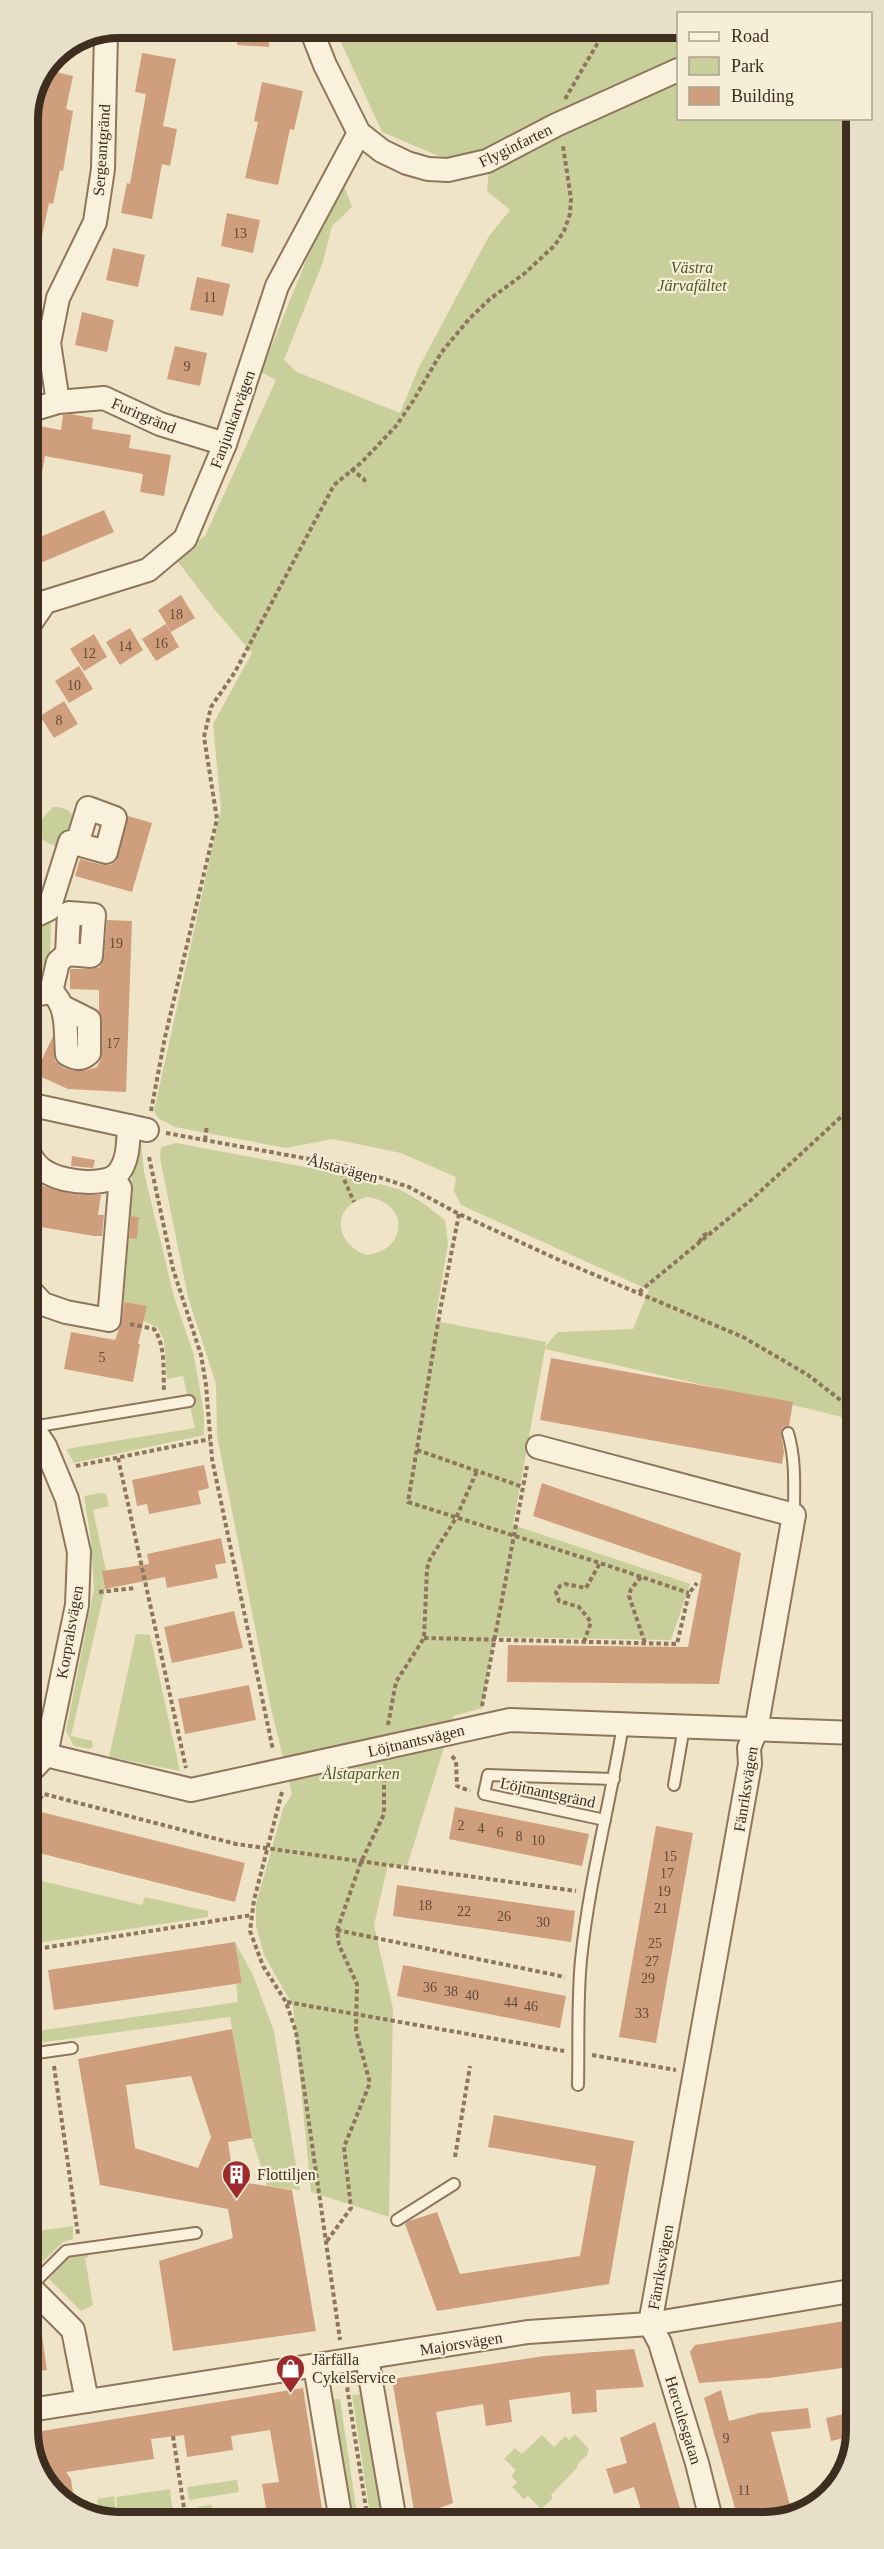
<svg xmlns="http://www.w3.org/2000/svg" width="884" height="2549" font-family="'Times New Roman',serif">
<rect width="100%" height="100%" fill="#f0e4c8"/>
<g fill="#c9cf9b" fill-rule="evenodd">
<path d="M334 27H678V118L854 119 856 1421 818 1411 545 1349 513 1525 690 1584 671 1640 494 1637 482 1708 454 1716 407 1866 388 1865 374 1925 393 2009 389 2217 311 2192 293 2006 264 1955 256 1926V1904L283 1809 292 1794 271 1708 217 1436 216 1384 188 1297 160 1158 161 1147 176 1143 348 1175 401 1190 423 1203 445 1220 448 1244 435 1321 546 1342 545 1347 558 1332 633 1329 649 1290 461 1205 454 1191 456 1177 401 1153 333 1139 286 1148 175 1127 158 1118 154 1111 221 809 213 724 252 653 215 610 175 558 205 536 276 380 261 372 327 209 343 183 352 207 332 226 323 262 284 360 297 372 400 413 418 369 489 236 510 210 487 191 489 168 483 150 446 159 382 132ZM368 1197C410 1203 408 1251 366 1255 333 1242 331 1205 368 1197Z"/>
<path d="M53 807C84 807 75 835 55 846L44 841 37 831 40 821Z"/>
<polygon points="51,915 50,952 60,953 49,987 28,990 28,984 40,977 28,951 28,922"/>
<polygon points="141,1142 144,1172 174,1297 194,1355 204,1414 204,1435 74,1463 66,1449 195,1428 183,1376 167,1379 164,1340 157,1327 143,1321 146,1306 117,1301 119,1272 126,1271 129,1238 137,1238 139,1217 122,1215 124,1189 132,1178 132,1143"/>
<polygon points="101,1493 106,1494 109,1506 93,1510 106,1571 102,1571 105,1589 71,1736 92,1741 93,1746 90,1749 74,1746 66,1731 94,1589 91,1541 84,1496"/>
<polygon points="136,1634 150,1635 180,1771 109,1757"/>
<polygon points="29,1878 142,1905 145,1897 208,1911 208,1917 31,1944"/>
<polygon points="235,1942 253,1975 274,2031 300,2190 267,2186 252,2138 230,2017 30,2044 30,2032 238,2002 236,1984 242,1983"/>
<polygon points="73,2226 73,2239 63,2242 36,2268 30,2262 30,2232"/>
<polygon points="88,2251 88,2257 85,2258 93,2305 81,2311 49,2279 69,2254"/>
<polygon points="366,2393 385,2521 371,2521 352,2395"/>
<polygon points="340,2399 358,2521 345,2521 326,2400"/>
<polygon points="575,2434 589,2449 587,2455 577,2465 578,2467 551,2495 553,2498 541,2509 528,2496 524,2499 512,2487 517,2482 511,2476 516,2470 504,2459 515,2448 522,2454 542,2435 554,2447 565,2436 569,2440"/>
<polygon points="237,2480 239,2492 189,2500 187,2487"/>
<polygon points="170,2489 172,2506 180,2514 181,2521 119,2522 116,2497"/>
<polygon points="114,2496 117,2522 100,2517 97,2499"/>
<polygon points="212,2505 215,2521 199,2521 197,2507"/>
</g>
<g fill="#cf9f7d" fill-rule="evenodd">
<polygon points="238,27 270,27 269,47 237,45"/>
<polygon points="142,53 176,59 163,126 177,129 170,166 162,164 152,219 121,213 127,183 130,184 146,94 135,92"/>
<polygon points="47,70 73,76 66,109 73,111 63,171 60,170 53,204 49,203 35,269 27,269 27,122 31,104"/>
<polygon points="262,82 303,91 294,130 290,129 278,185 245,178 258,122 254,121"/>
<polygon points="227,213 260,220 253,253 221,246"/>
<polygon points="113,248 145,255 138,287 106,280"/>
<polygon points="197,277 230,284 223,316 190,310"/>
<polygon points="82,312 114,320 107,352 75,345"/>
<polygon points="175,346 207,353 200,386 167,379"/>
<polygon points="70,414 93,418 92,429 131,435 129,448 171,455 164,496 140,492 143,474 45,456 37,501 28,500 28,424 61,430 63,415"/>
<polygon points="104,510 114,532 38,564 28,542"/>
<polygon points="181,595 195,618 171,632 158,610"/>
<polygon points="166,624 179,647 156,661 142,639"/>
<polygon points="130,628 143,650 120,665 106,642"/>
<polygon points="94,634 107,657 84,671 70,649"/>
<polygon points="79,666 93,689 69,703 55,681"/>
<polygon points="64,701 78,724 54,738 40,716"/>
<polygon points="128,816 152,823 132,892 75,876 80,859 103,865 110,865 116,861"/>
<polygon points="107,920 132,921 126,1092 68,1089 35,1074 53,1036 55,1061 64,1068 74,1071 85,1071 97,1067 101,1059 102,1020 99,1011 99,990 70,989 70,969 90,969 100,967 104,957"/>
<polygon points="72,1156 95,1160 93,1168 71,1166"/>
<polygon points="33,1183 72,1194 101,1195 98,1215 104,1215 102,1236 94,1236 29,1225"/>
<polygon points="131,1216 139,1217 137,1239 129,1238"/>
<polygon points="124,1302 147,1306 138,1344 140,1344 133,1382 64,1369 71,1332 115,1340 122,1321"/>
<polygon points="551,1358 793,1402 789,1426 783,1427 781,1432 784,1452 782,1464 540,1420"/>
<polygon points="204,1465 209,1488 198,1491 201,1504 149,1514 147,1504 137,1506 132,1480"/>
<polygon points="542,1483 741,1553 719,1684 507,1682 508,1645 688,1647 702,1574 533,1516"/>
<polygon points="221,1538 226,1563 215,1565 218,1578 167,1588 165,1577 105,1589 102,1571 149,1564 147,1554"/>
<polygon points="234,1611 243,1648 172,1663 164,1627"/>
<polygon points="249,1685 256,1720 185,1734 178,1699"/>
<polygon points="455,1807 589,1834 582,1866 449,1839"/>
<polygon points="41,1812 245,1863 235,1902 31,1851"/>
<polygon points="656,1826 693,1833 656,2043 619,2037"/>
<polygon points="397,1885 575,1911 571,1942 393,1916"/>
<polygon points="235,1942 242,1983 54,2010 48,1970"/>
<polygon points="403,1965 566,1996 560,2028 397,1996"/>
<path d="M232 2029 252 2138 228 2142 234 2181 292 2190 316 2331 173 2351 159 2261 233 2238 228 2209 100 2185 78 2059ZM191 2076 211 2137 198 2168 135 2148 126 2085Z"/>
<polygon points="494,2115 634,2141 609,2284 437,2311 405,2224 409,2221 437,2212 460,2274 580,2256 596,2166 488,2147"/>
<polygon points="857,2319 857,2366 769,2378 699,2383 690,2352 695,2345"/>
<polygon points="40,2322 47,2370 30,2372 30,2323"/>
<polygon points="634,2349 644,2387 596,2390 597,2412 572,2414 570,2392 509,2400 512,2422 486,2426 483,2404 436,2412 453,2503 415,2517 392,2379 544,2356"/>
<polygon points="303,2388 324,2521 268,2521 262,2484 279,2482 270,2430 231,2436 233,2450 187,2457 184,2435 151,2439 154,2459 66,2472 71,2479 75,2508 62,2503 30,2455 30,2433"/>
<polygon points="721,2390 729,2421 759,2413 808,2408 811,2428 771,2432 793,2517 790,2519 738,2519 704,2398"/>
<polygon points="857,2411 856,2435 831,2441 826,2418"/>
<polygon points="655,2422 668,2467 683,2519 644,2519 634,2487 614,2494 606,2469 627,2463 620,2438"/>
</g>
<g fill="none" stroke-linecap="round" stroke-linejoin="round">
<defs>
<g id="service">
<polyline points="32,1427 189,1401"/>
<path d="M788 1433C796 1460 794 1487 794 1515"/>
<polyline points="674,1785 684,1727"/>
<polyline points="605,1820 484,1794 488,1775 614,1779"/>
<polyline points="30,2054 72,2048"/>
<path d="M578 2085C579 2043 577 2002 581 1960 589 1881 610 1804 623 1725"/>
<polyline points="397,2220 454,2184"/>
<polyline points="30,2287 66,2251 196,2233"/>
</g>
<g id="minor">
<polyline points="310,27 325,65 359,133 382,151 407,163 428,169 448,170 487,161 556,125 678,70"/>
<polyline points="58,402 49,343 58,298 95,222 103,169 106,32"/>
<polyline points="28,411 58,402 104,398 160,424 225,444"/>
<polyline points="28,627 45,602 148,570 185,539 225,444 277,286 359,133"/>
<polyline points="28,919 49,909 70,842 106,852 115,818 88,808 77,844"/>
<path d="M51 992C69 1005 65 1034 67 1054 75 1059 82 1060 89 1053V1020L63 1007"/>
<polyline points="28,996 51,992 58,962 67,954 69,913 94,915 91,956 67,954"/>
<polyline points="28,1104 147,1130"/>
<path d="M29 1153C33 1161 39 1169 48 1173 64 1182 108 1188 119 1172 129 1159 128 1140 129 1126"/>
<polyline points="29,1289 43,1304 66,1312 109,1320 120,1188 113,1178"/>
<polyline points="29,1422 45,1446 67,1499 79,1552 77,1605 46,1755 29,1773"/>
<polyline points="538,1447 794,1515 756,1730 749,1748 750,1764 650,2324"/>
<polyline points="46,1755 191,1790 510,1720 856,1733"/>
<polyline points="30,2287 73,2330 87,2401"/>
<polyline points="650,2324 660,2343 697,2463 711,2519"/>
<polyline points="367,2358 395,2521"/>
<polyline points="315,2366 341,2521"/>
<polyline points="30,2410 528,2332 650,2324 857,2290"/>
</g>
</defs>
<use href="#service" stroke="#8d765c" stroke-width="14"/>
<use href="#minor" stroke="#8d765c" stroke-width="26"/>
<g stroke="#8d765c" stroke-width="4" stroke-dasharray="4.5 3" stroke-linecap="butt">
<polyline points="565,99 607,27"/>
<polyline points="351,469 364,479 366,485"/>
<polyline points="151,1111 165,1037 217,819 204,737 211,707 235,672 334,485 362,462 396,426 413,401 441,353 469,319 490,299 525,273 555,245 564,231 570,214 571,199 563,146"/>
<polyline points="166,1133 342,1165 409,1187 459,1214 557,1259 743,1337 808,1375 856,1412"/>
<polyline points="205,1140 207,1125"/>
<polyline points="149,1157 173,1269 201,1355 206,1385 212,1459 273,1750"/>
<polyline points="342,1165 343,1177 354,1202"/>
<polyline points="459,1214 440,1311 408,1502 600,1563 689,1593"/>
<polyline points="699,1242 704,1235 711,1232"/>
<polyline points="639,1292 751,1200 855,1104"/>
<path d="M130 1324 154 1329C166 1346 163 1371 164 1391"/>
<polyline points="417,1450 523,1487"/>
<polyline points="118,1458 186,1768"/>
<polyline points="76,1466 210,1439"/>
<polyline points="641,1577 631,1589 629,1596 645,1643"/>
<polyline points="29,1592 33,1593"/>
<polyline points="99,1592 135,1588"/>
<polyline points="424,1638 677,1644 689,1593 697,1583"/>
<polyline points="584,1642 591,1622 579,1607 559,1601 556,1592 560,1586 565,1584 586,1588 600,1563"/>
<polyline points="482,1706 527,1466"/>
<polyline points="388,1725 396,1682 424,1638 427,1569 430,1559 456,1518 477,1471"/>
<polyline points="452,1756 456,1761 457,1786 470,1791"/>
<polyline points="282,1792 254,1900 250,1931 263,1966 286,2002 296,2032 340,2340"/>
<polyline points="29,1810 44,1794 236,1844 576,1891"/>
<polyline points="337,1930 565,1977"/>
<polyline points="30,1950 252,1915"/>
<polyline points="287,2002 564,2051"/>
<polyline points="592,2055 676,2070"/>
<polyline points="54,2066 78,2234"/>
<polyline points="455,2157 470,2066"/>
<polyline points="327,2241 351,2208 344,2147 370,2083 356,2031 357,1984 339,1945 337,1930 361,1862 384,1814 384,1768"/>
<polyline points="346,2380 368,2521"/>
<polyline points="173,2436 186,2521"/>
</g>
<use href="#service" stroke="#faf1dc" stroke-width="10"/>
<use href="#minor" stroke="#faf1dc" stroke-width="22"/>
</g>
<defs>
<symbol id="building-pin" viewBox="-11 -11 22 30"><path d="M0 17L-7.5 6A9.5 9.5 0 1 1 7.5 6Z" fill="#9e2a2b" stroke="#f7eed8"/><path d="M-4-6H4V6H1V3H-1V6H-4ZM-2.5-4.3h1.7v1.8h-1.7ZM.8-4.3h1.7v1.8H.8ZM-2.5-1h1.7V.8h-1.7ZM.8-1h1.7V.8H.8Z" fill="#fff"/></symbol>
<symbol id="shop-pin" viewBox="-11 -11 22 30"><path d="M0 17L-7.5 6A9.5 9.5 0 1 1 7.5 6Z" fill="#9e2a2b" stroke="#f7eed8"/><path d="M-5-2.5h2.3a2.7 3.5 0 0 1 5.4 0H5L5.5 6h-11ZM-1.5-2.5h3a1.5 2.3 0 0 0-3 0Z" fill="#fff"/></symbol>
</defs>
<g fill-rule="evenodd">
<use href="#building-pin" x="220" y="2158" width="33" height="45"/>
<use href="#shop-pin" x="274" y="2352" width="33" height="45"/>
</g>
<g text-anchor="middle" stroke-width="4.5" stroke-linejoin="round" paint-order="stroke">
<g font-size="14" fill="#624a37">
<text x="240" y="238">13</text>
<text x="210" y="302">11</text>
<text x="187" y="371">9</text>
<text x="176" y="619">18</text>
<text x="161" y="648">16</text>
<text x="125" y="651">14</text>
<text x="89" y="658">12</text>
<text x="74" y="690">10</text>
<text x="59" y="725">8</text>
<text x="116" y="948">19</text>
<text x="113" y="1048">17</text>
<text x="102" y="1362">5</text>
<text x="461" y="1830">2</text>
<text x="481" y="1833">4</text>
<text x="500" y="1837">6</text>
<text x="519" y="1841">8</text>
<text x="538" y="1845">10</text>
<text x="670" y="1861">15</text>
<text x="667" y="1878">17</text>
<text x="664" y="1896">19</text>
<text x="425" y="1910">18</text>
<text x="661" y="1913">21</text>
<text x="464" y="1916">22</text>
<text x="504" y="1921">26</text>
<text x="543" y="1927">30</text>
<text x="655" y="1948">25</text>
<text x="652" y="1966">27</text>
<text x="648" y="1983">29</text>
<text x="430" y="1992">36</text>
<text x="451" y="1996">38</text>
<text x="472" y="2000">40</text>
<text x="511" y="2007">44</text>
<text x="531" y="2011">46</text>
<text x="642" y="2018">33</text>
<text x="726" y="2443">9</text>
<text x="744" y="2495">11</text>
</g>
<g font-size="16" fill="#3d2e20" stroke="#f7eed8">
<text transform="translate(515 145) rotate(-26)" y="6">Flyginfarten</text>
<text transform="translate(101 150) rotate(-86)" y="6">Sergeantgränd</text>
<text transform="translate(144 415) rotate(23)" y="6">Furirgränd</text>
<text transform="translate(232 419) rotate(-70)" y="6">Fanjunkarvägen</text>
<text transform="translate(343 1168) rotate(15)" y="6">Ålstavägen</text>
<text transform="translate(69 1632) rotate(-80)" y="6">Korpralsvägen</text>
<text transform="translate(416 1740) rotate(-13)" y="6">Löjtnantsvägen</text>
<text transform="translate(745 1789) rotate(-81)" y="6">Fänriksvägen</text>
<text transform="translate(548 1792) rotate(12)" y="6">Löjtnantsgränd</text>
<text transform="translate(660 2267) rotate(-80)" y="6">Fänriksvägen</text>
<text transform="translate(461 2343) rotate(-9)" y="6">Majorsvägen</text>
<text transform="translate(684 2420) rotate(73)" y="6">Herculesgatan</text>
</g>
<g font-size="16" font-style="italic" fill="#4d5a26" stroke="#f7eed8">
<text x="692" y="273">Västra<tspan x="692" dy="18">Järvafältet</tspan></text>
<text x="361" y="1779">Ålstaparken</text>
</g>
<g font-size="16" fill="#3d2e20" stroke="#f7eed8" text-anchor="start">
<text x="257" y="2180">Flottiljen</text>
<text x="312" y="2365">Järfälla<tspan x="312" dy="18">Cykelservice</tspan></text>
</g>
</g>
<path d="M0 0H884V2549H0ZM119 38H765A81 81 0 0 1 846 119V2431A81 81 0 0 1 765 2512H119A81 81 0 0 1 38 2431V119A81 81 0 0 1 119 38Z" fill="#e8dfc9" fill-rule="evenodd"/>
<path fill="none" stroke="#3d2e20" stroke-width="8" d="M119 38H765A81 81 0 0 1 846 119V2431A81 81 0 0 1 765 2512H119A81 81 0 0 1 38 2431V119A81 81 0 0 1 119 38Z"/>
<rect x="677" y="12" width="195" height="108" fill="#f7eed8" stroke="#ada18e" stroke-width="1.5"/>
<rect x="689" y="32" width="30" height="9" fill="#faf1dc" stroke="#ada18e" stroke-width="1.5"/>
<text x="731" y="42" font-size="18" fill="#3d2e20">Road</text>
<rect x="689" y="57" width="30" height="18" fill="#c9cf9b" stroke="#ada18e" stroke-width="1.5"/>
<text x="731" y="72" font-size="18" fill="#3d2e20">Park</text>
<rect x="689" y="87" width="30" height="18" fill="#cf9f7d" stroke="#ada18e" stroke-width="1.5"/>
<text x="731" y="102" font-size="18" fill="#3d2e20">Building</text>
</svg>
